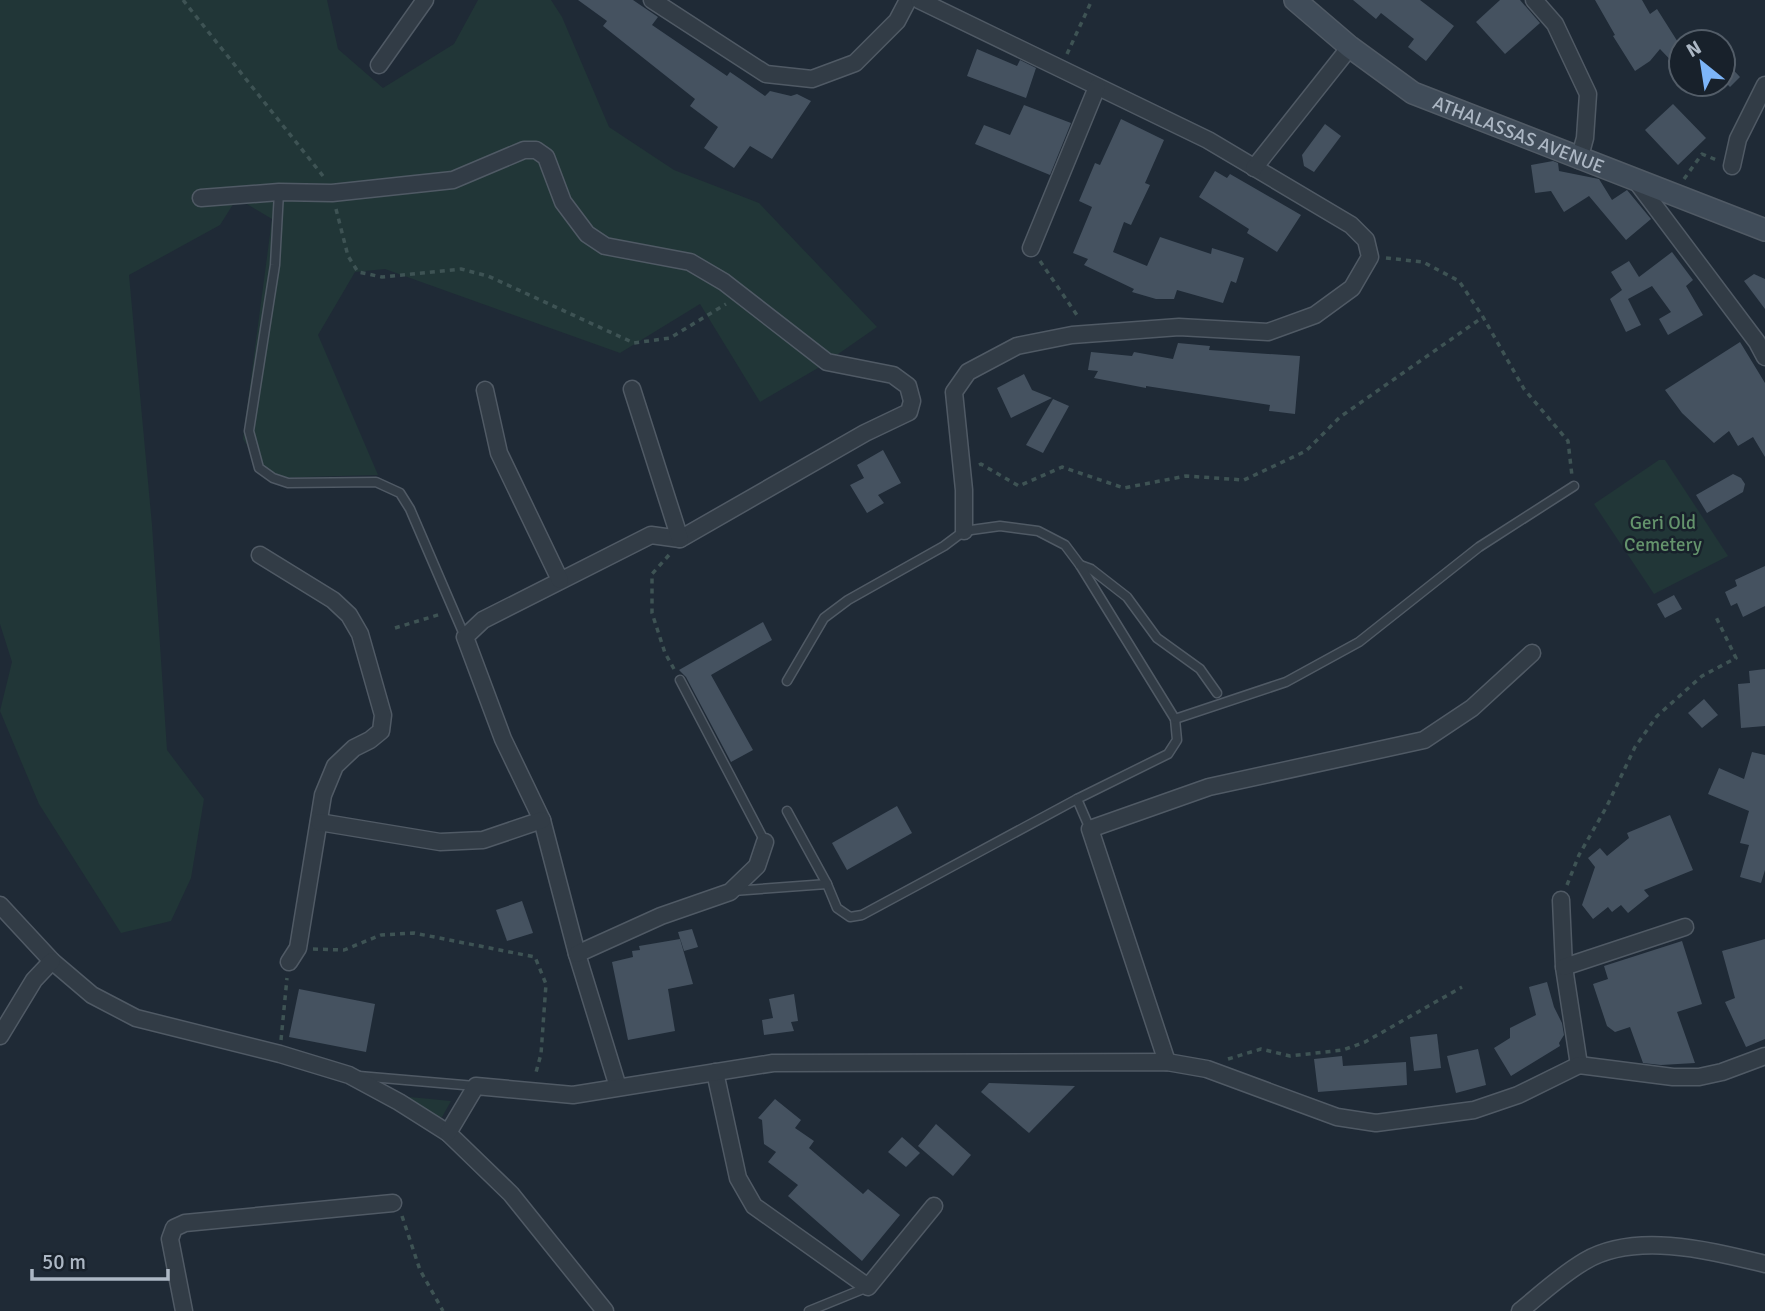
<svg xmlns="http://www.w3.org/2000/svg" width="1765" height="1311" font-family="Signika,sans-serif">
<rect width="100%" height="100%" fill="#1f2a36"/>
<g fill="#213637">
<polygon points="0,0 327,0 338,49 383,88 454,44 478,0 551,0 562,17 609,127 674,170 759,203 877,327 818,368 760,402 700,304 620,353 385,269 355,272 318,335 378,475 269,478 243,439 272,219 237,198 220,225 129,275 152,525 167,750 204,799 191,878 171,921 121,933 39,804 0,711 12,662 0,624"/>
<polygon points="1659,460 1665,460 1728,556 1654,594 1594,504"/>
<polygon points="399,1096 451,1101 442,1117 435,1119"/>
</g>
<g fill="#455260">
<polygon points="578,0 633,0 658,17 652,25 727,76 730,72 765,96 770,91 791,96 797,94 811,101 772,159 750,146 734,168 704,148 718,127 690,106 695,99 603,26 607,21"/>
<polygon points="1353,0 1420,0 1454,26 1426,61 1408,47 1414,39 1381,13 1376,19"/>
<polygon points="1500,0 1520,0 1540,23 1505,54 1476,22"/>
<polygon points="1595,0 1642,0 1650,14 1657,9 1681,47 1681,71 1660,49 1650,61 1635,71 1613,36 1615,35"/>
<polygon points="977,49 1017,66 1020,60 1036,68 1026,98 967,76"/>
<polygon points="1723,59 1740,77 1730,87 1723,80"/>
<polygon points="1673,104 1706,138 1678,165 1645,130"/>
<polygon points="1024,105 1071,123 1050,175 975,144 984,125 1010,135"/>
<polygon points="1121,119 1164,140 1145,183 1150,185 1131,225 1124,222 1113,252 1147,266 1160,237 1211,254 1212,248 1244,258 1236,283 1231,281 1223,303 1177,290 1174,299 1156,299 1132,292 1134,289 1084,265 1088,259 1073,253 1092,207 1079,201 1095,163 1100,165"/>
<polygon points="1325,124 1341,136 1314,172 1304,166 1302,155"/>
<polygon points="1553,161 1558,163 1559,171 1599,179 1612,200 1627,190 1651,219 1626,240 1589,196 1564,212 1551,191 1535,193 1531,165"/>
<polygon points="1215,171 1227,178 1230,174 1301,215 1277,252 1247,233 1249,229 1199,197"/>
<polygon points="1672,252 1693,280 1686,286 1703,315 1668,335 1659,319 1671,312 1652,286 1628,299 1641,325 1626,332 1610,299 1622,290 1611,272 1629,261 1639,277"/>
<polygon points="1754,274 1765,279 1765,309 1744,281"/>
<polygon points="1740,342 1765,383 1765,457 1753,437 1738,446 1729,431 1714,443 1682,413 1665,390"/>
<polygon points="1178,343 1210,346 1209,350 1300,356 1295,414 1269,411 1270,405 1146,386 1146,388 1094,378 1098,371 1088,370 1091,352 1132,356 1134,352 1173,359"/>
<polygon points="1024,374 1032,390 1052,398 1011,418 997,388"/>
<polygon points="1053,399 1069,406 1043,453 1026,445"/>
<polygon points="883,450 901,483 878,495 884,503 867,513 850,485 864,478 857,465"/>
<polygon points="1733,474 1741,478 1745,484 1743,492 1707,513 1696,495"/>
<polygon points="1765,566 1765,606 1743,617 1737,603 1731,606 1725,592 1737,586 1735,580"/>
<polygon points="1674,595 1682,609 1665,618 1657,604"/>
<polygon points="763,622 772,640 711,675 753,750 731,762 686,677 679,670"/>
<polygon points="1765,669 1765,726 1741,728 1738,684 1750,683 1749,671"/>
<polygon points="1704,699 1718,715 1702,728 1688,713"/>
<polygon points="1752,752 1765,755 1765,870 1761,883 1740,877 1749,845 1740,843 1749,811 1708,794 1719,768 1744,779"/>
<polygon points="897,806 912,833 847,870 832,843"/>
<polygon points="1670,815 1693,870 1644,890 1649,896 1628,913 1621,905 1612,912 1608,907 1593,919 1582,905 1595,867 1588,858 1600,848 1607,856 1629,838 1627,833"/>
<polygon points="522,901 533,933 507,941 496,910"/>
<polygon points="692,929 698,947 684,951 678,932"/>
<polygon points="680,939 693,984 668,989 675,1031 628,1040 612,962 633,957 632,951 640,950 639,946"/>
<polygon points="1765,939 1765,1039 1746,1047 1725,1002 1735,998 1722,951"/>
<polygon points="1682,941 1702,1004 1677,1012 1695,1063 1661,1065 1643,1063 1630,1027 1615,1032 1607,1026 1593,984 1608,979 1604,966"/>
<polygon points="1547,982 1554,1007 1562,1023 1564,1035 1559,1043 1560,1046 1511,1076 1494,1048 1510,1038 1510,1028 1536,1015 1529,987"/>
<polygon points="299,989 375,1004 366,1052 289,1037"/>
<polygon points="794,994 798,1021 791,1022 794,1031 764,1035 762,1020 773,1018 769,999"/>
<polygon points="1437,1034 1441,1068 1414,1071 1410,1037"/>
<polygon points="1478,1049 1486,1085 1456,1093 1447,1056"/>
<polygon points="1342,1056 1343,1066 1406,1062 1407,1085 1318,1092 1314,1059"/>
<polygon points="989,1083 1075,1086 1029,1133 981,1092"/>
<polygon points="775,1099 801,1120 795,1128 814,1141 809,1148 863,1194 868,1189 900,1215 862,1261 788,1196 798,1185 768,1162 776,1152 764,1144 762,1120 758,1118"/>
<polygon points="936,1124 971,1155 953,1176 918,1146"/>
<polygon points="902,1137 920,1153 906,1167 888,1152"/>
</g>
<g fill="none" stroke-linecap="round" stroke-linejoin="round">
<defs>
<g id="lane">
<polyline points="279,192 275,265 249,431 259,468 273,478 288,483 376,482 400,493 410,509 465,637"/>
<polyline points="1080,565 1091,569 1127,597 1157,638 1200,669 1217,693"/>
<polyline points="680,680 765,842"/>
<polyline points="787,681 824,618 848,600 944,546 964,531 1000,526 1038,531 1065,545 1080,565 1175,719 1177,740 1168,754 1077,799 862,915 850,917 837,908 827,884 787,811"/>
<polyline points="1175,719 1286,682 1359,642 1479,547 1574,486"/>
<polyline points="1077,799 1090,829"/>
<polyline points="733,891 827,884"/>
<polyline points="359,1076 475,1086"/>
<polyline points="809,1311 868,1287"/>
</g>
<g id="street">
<polyline points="652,0 766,74 812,79 855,63 897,21 908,0"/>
<polyline points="919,0 1208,140 1351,225 1366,240 1370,257 1352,288 1315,315 1268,332 1179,327 1072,335 1017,346 968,372 954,392 964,490 964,531"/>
<polyline points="1534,0 1555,24 1588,94 1585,138 1579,160"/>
<polyline points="379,65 425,0"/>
<polyline points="1732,166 1738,139 1765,85"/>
<polyline points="1254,168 1350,47"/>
<polyline points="1636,181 1757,342 1765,357"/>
<polyline points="201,198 279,192 332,193 453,180 524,150 536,150 546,157 563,202 587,234 605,246 690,262 724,282 827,362 893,375 908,386 912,401 909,412 865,433 680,539 651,535 483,620 465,637 503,739 542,820 577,954 618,1087"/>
<polyline points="1031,248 1097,87"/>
<polyline points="632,389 680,539"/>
<polyline points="485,390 499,453 560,580"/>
<polyline points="260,555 333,600 349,615 360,634 383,715 381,731 370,740 354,748 335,766 323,795 298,948 289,962"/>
<polyline points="319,822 440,842 483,840 542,820"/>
<polyline points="1561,900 1564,967 1579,1065"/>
<polyline points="0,905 52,961 92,995 136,1018 280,1054 349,1075 399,1102 448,1133 511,1194 605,1311"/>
<polyline points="577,954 661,916 730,892 757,866 765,842"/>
<polyline points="1564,967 1685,927"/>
<polyline points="0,1036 34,980 52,961"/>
<polyline points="1167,1062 1090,829 1209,787 1424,740 1472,708 1532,653"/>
<polyline points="715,1072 738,1178 754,1206 868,1287 934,1206"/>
<polyline points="448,1133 476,1086 573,1095 773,1063 1167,1062 1207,1069 1337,1117 1376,1123 1474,1110 1518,1095 1579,1065 1673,1077 1699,1077 1722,1072 1765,1056"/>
<polyline points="184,1311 170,1239 174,1228 185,1223 393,1203"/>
<path d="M1520 1311C1541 1294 1561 1275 1585 1261 1636 1231 1711 1251 1765 1264"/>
</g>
<g id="secondary">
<path id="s1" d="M1295 0 1350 47 1413 93 1765 230"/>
</g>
</defs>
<use href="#lane" stroke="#505a65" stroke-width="11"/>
<use href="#street" stroke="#505a65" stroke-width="19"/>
<use href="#secondary" stroke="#505a65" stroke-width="24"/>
<g stroke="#3e5354" stroke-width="3.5" stroke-dasharray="5 5" stroke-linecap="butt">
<polyline points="183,0 323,176"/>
<polyline points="1067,54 1092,0"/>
<polyline points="1684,179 1702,154 1719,161"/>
<polyline points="336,209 348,256 358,272 382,277 461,269 488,276 634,343 670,338 726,304"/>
<polyline points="1386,258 1423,262 1459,281 1483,317 1524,389 1568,441 1572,476"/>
<polyline points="1040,261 1079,318"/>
<polyline points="979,465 981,464 1019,486 1062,467 1124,488 1186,476 1244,480 1306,451 1340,417 1483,317"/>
<polyline points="669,555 652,574 652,613 665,653 674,669"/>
<polyline points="395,628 441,614"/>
<polyline points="1567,885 1579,855 1607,806 1635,747 1657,716 1702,676 1736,658 1716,617"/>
<polyline points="313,949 344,950 381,935 414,933 535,957 546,984 541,1054 535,1076"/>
<polyline points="281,1040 287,978"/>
<polyline points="1228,1059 1261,1049 1290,1056 1343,1050 1365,1042 1462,987"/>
<polyline points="402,1216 420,1270 443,1311"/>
</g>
<use href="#lane" stroke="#323c46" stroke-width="8"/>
<use href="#street" stroke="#323c46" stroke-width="16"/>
<use href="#secondary" stroke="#404c59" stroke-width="21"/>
</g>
<g text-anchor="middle" stroke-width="5" stroke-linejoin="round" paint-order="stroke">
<g font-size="19" fill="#acb7c4" stroke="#18212b">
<text dy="7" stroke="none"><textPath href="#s1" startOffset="264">ATHALASSAS AVENUE</textPath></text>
</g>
<g font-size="19" fill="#64936c" stroke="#18212b">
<text x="1663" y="529">Geri Old<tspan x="1663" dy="22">Cemetery</tspan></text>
</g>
</g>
<g transform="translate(1702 63) rotate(330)"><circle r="33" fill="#18212b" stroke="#535d68" stroke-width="2"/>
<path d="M0-5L12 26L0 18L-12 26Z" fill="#7db5f8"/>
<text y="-10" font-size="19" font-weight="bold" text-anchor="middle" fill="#acb7c4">N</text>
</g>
<path d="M32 1269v10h136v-10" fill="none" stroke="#acb7c4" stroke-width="3.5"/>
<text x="42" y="1269" font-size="21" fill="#acb7c4" stroke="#18212b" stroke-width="5" paint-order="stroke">50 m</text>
</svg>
